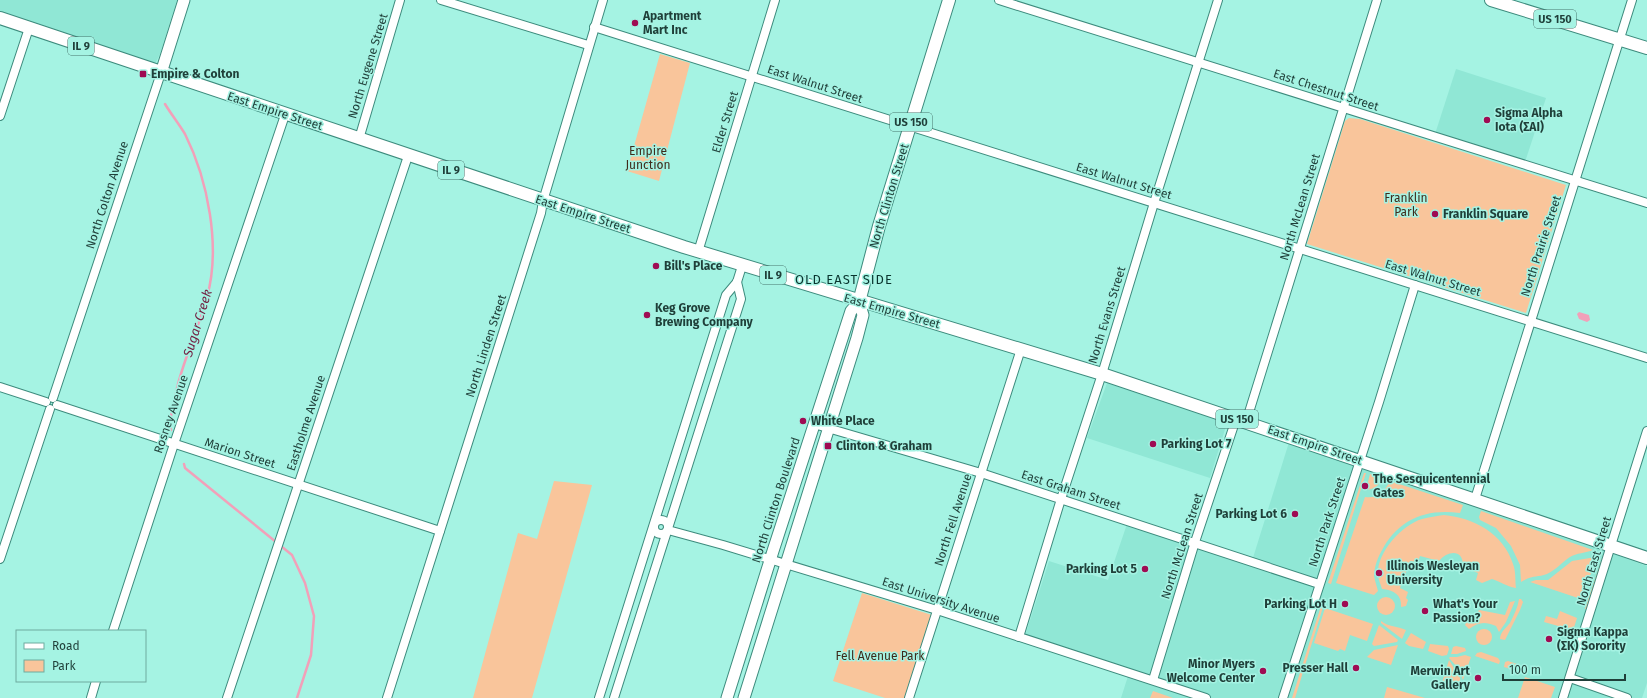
<svg xmlns="http://www.w3.org/2000/svg" width="1647" height="698" font-family="'Fira Sans',sans-serif">
<rect width="100%" height="100%" fill="#a5f3e3"/>
<g fill="#90e7d5">
<polygon points="0,0 177,0 160,54 156,62 151,64 0,13"/>
<polygon points="1456,69 1546,98 1525,162 1435,134"/>
<polygon points="1107,383 1227,423 1210,478 1087,438"/>
<polygon points="1290,439 1647,566 1647,683 1642,698 1121,698 1129,673 1024,639 1049,561 1108,580 1128,521 1252,561"/>
</g>
<g fill="#f9c59b">
<polygon points="660,54 690,63 659,181 627,171"/>
<polygon points="1349,118 1360,119 1566,185 1526,313 1307,244 1345,121"/>
<polygon points="1364,473 1366,473 1331,584 1328,583"/>
<path d="M1370 474 1383 478C1378 486 1375 489 1366 490Z"/>
<polygon points="554,481 592,485 532,698 473,698 518,533 537,539"/>
<path d="M1390 481 1463 505 1460 513C1425 508 1397 520 1381 552 1377 559 1374 569 1374 576 1375 581 1377 587 1378 591L1374 595 1336 583 1365 497C1378 499 1385 491 1390 481Z"/>
<path d="M1481 511 1593 550C1586 553 1576 553 1570 557 1562 562 1556 570 1547 574 1537 578 1534 574 1521 582L1520 565 1511 546 1496 528 1480 520 1479 517Z"/>
<path d="M1444 515C1474 518 1503 533 1513 564 1516 571 1515 581 1516 588 1505 586 1502 582 1492 579L1482 583 1476 580 1478 573 1463 567C1464 549 1448 550 1439 561L1420 556 1418 562 1410 561 1400 588 1408 592 1406 598 1408 600 1406 606 1401 607C1402 595 1394 590 1382 589 1381 585 1378 579 1378 574 1377 552 1402 525 1422 519 1429 517 1437 516 1444 515Z"/>
<polygon points="1598,555 1581,599 1530,582 1536,580 1548,580 1572,561 1590,558"/>
<polygon points="1603,555 1605,555 1588,609 1585,609"/>
<polygon points="862,593 932,615 906,698 885,698 833,681"/>
<circle cx="1386" cy="606" r="9"/>
<path d="M1519 599H1521L1523 602 1520 610 1505 640 1500 639C1500 632 1506 628 1510 623 1514 615 1518 607 1519 599Z"/>
<path d="M1515 601 1506 622 1499 632 1496 626C1485 621 1478 622 1469 629L1465 625 1467 621 1472 622 1479 610 1505 615 1510 602Z"/>
<polygon points="1321,606 1323,607 1295,698 1292,698"/>
<polygon points="1325,608 1373,624 1367,641 1350,635 1345,651 1340,649 1338,651 1314,643"/>
<polygon points="1560,611 1577,618 1570,640 1566,638 1569,629 1544,622 1546,616 1557,619"/>
<path d="M1381 621C1389 627 1397 626 1406 630L1402 639 1381 623Z"/>
<polygon points="1379,625 1398,640 1397,642 1374,646 1372,644"/>
<circle cx="1484" cy="637" r="8"/>
<polygon points="1411,633 1426,642 1423,649 1409,646 1405,643"/>
<polygon points="1430,644 1448,646 1449,649 1447,655 1442,656 1428,651"/>
<polygon points="1398,645 1391,665 1367,657 1374,650"/>
<polygon points="1456,646 1465,648 1466,651 1457,654 1451,654 1453,647"/>
<polygon points="1481,652 1498,658 1500,661 1499,664 1475,656 1477,653"/>
<polygon points="1465,655 1471,657 1463,680 1458,668 1449,658 1450,657 1457,657"/>
<polygon points="1449,660 1460,678 1461,690 1442,683"/>
<polygon points="1508,661 1517,664 1518,671 1504,667 1505,662"/>
<polygon points="1525,677 1555,687 1551,698 1518,698"/>
<polygon points="1387,687 1425,698 1384,698"/>
<polygon points="1153,691 1173,698 1150,698"/>
</g>
<polygon fill="#f2a0b9" points="1579,312 1589,315 1590,320 1587,322 1579,319 1577,314"/>
<g fill="none" stroke-linecap="round" stroke-linejoin="round">
<g stroke="#f2a0b9" stroke-width="2.5">
<path d="M165 104C171 114 179 124 185 134 208 180 221 247 207 297 199 326 186 354 178 384 175 397 172 412 169 425L171 430"/>
<polyline points="184,464 185,468 292,555 305,583 314,616 311,655 297,698"/>
</g>
<defs>
<g id="street">
<polyline points="441,0 588,45"/>
<polyline points="999,0 1647,203"/>
<polyline points="594,27 1647,358"/>
<polyline points="0,116 29,28"/>
<polyline points="359,139 400,0"/>
<polyline points="698,252 775,0"/>
<polyline points="0,387 46,402"/>
<polyline points="53,398 161,73"/>
<polyline points="57,405 440,531"/>
<polyline points="1246,422 1377,0"/>
<polyline points="814,424 981,473 1319,584"/>
<polyline points="1475,499 1632,0"/>
<circle cx="661" cy="527" r="7"/>
<polyline points="668,530 723,545 937,610 1206,698"/>
<polyline points="0,559 50,409"/>
<polyline points="113,631 174,444 285,115"/>
<polyline points="1019,637 1061,499 1102,374 1154,203 1218,0"/>
<polyline points="1570,678 1627,698"/>
<polyline points="1153,680 1195,542 1236,419"/>
<polyline points="91,698 96,681"/>
<polyline points="227,698 408,156"/>
<polyline points="387,698 541,213 543,201 603,0"/>
<polyline points="599,698 726,295 737,282 742,266"/>
<polyline points="614,698 741,299 737,282"/>
<polyline points="909,698 1021,349"/>
<polyline points="1283,698 1379,402 1415,285"/>
<polyline points="1563,698 1647,431"/>
</g>
<g id="secondary">
<polyline points="161,73 184,0"/>
<polyline points="727,698 773,551 851,311 859,302"/>
<polyline points="744,698 857,338 863,315 859,302"/>
</g>
<g id="primary">
<polyline points="1491,0 1647,48"/>
<polyline points="0,18 684,247 1102,374 1647,558"/>
<polyline points="859,302 879,226 949,0"/>
</g>
</defs>
<use href="#street" stroke="#3d8b7d" stroke-width="10"/>
<use href="#secondary" stroke="#3d8b7d" stroke-width="13"/>
<use href="#primary" stroke="#3d8b7d" stroke-width="14"/>
<use href="#street" stroke="#fff" stroke-width="8"/>
<use href="#secondary" stroke="#fff" stroke-width="11"/>
<use href="#primary" stroke="#fff" stroke-width="12"/>
</g>
<g fill="#9f0b53" stroke="#a5f3e3" stroke-width="1.5">
<circle cx="635" cy="23" r="4"/>
<rect x="139" y="70" width="8" height="8" rx="2"/>
<circle cx="1487" cy="120" r="4"/>
<circle cx="1435" cy="214" r="4"/>
<circle cx="656" cy="266" r="4"/>
<circle cx="647" cy="315" r="4"/>
<circle cx="803" cy="421" r="4"/>
<circle cx="1153" cy="444" r="4"/>
<rect x="824" y="442" width="8" height="8" rx="2"/>
<circle cx="1365" cy="486" r="4"/>
<circle cx="1295" cy="514" r="4"/>
<circle cx="1145" cy="569" r="4"/>
<circle cx="1379" cy="573" r="4"/>
<circle cx="1345" cy="604" r="4"/>
<circle cx="1425" cy="611" r="4"/>
<circle cx="1549" cy="639" r="4"/>
<circle cx="1356" cy="668" r="4"/>
<circle cx="1263" cy="671" r="4"/>
<circle cx="1478" cy="678" r="4"/>
</g>
<g text-anchor="middle" stroke-width="3" stroke-linejoin="round" paint-order="stroke">
<g fill="#a5f3e3" stroke="#47756c" stroke-width="1">
<rect x="1534" y="10" width="42" height="18" rx="3"/>
<rect x="68" y="37" width="26" height="18" rx="3"/>
<rect x="890" y="113" width="42" height="18" rx="3"/>
<rect x="438" y="161" width="26" height="18" rx="3"/>
<rect x="760" y="266" width="26" height="18" rx="3"/>
<rect x="1216" y="410" width="42" height="18" rx="3"/>
</g>
<g font-size="11" font-weight="bold" fill="#1f3f39">
<text x="1555" y="23">US 150</text>
<text x="81" y="50">IL 9</text>
<text x="911" y="126">US 150</text>
<text x="451" y="174">IL 9</text>
<text x="773" y="279">IL 9</text>
<text x="1237" y="423">US 150</text>
</g>
<g font-size="12" font-weight="bold" fill="#1f3f39" stroke="#a5f3e3" text-anchor="start">
<text x="643" y="20">Apartment<tspan x="643" dy="14">Mart Inc</tspan></text>
<text x="151" y="78">Empire &amp; Colton</text>
<text x="1495" y="117">Sigma Alpha<tspan x="1495" dy="14">Iota (ΣΑΙ)</tspan></text>
<text x="1443" y="218">Franklin Square</text>
<text x="664" y="270">Bill's Place</text>
<text x="655" y="312">Keg Grove<tspan x="655" dy="14">Brewing Company</tspan></text>
<text x="811" y="425">White Place</text>
<text x="1161" y="448">Parking Lot 7</text>
<text x="836" y="450">Clinton &amp; Graham</text>
<text x="1373" y="483">The Sesquicentennial<tspan x="1373" dy="14">Gates</tspan></text>
<text x="1287" y="518" text-anchor="end">Parking Lot 6</text>
<text x="1387" y="570">Illinois Wesleyan<tspan x="1387" dy="14">University</tspan></text>
<text x="1137" y="573" text-anchor="end">Parking Lot 5</text>
<text x="1337" y="608" text-anchor="end">Parking Lot H</text>
<text x="1433" y="608">What's Your<tspan x="1433" dy="14">Passion?</tspan></text>
<text x="1557" y="636">Sigma Kappa<tspan x="1557" dy="14">(ΣΚ) Sorority</tspan></text>
<text x="1255" y="668" text-anchor="end">Minor Myers<tspan x="1255" dy="14">Welcome Center</tspan></text>
<text x="1348" y="672" text-anchor="end">Presser Hall</text>
<text x="1470" y="675" text-anchor="end">Merwin Art<tspan x="1470" dy="14">Gallery</tspan></text>
</g>
<g font-size="12" fill="#1f3f39" stroke="#a5f3e3">
<text transform="translate(368 66) rotate(-73)" y="4">North Eugene Street</text>
<text transform="translate(815 84) rotate(18)" y="4">East Walnut Street</text>
<text transform="translate(1326 90) rotate(18)" y="4">East Chestnut Street</text>
<text transform="translate(275 111) rotate(18)" y="4">East Empire Street</text>
<text transform="translate(725 122) rotate(-73)" y="4">Elder Street</text>
<text transform="translate(1124 181) rotate(17)" y="4">East Walnut Street</text>
<text transform="translate(107 195) rotate(-72)" y="4">North Colton Avenue</text>
<text transform="translate(889 196) rotate(-73)" y="4">North Clinton Street</text>
<text transform="translate(1300 207) rotate(-73)" y="4">North McLean Street</text>
<text transform="translate(583 214) rotate(18)" y="4">East Empire Street</text>
<text transform="translate(1541 246) rotate(-72)" y="4">North Prairie Street</text>
<text transform="translate(1433 278) rotate(17)" y="4">East Walnut Street</text>
<text transform="translate(892 311) rotate(16)" y="4">East Empire Street</text>
<text transform="translate(1107 315) rotate(-73)" y="4">North Evans Street</text>
<text transform="translate(486 346) rotate(-72)" y="4">North Linden Street</text>
<text transform="translate(171 414) rotate(-71)" y="4">Rosney Avenue</text>
<text transform="translate(306 423) rotate(-72)" y="4">Eastholme Avenue</text>
<text transform="translate(1315 445) rotate(19)" y="4">East Empire Street</text>
<text transform="translate(240 453) rotate(18)" y="4">Marion Street</text>
<text transform="translate(1071 490) rotate(18)" y="4">East Graham Street</text>
<text transform="translate(776 500) rotate(-72)" y="4">North Clinton Boulevard</text>
<text transform="translate(953 520) rotate(-72)" y="4">North Fell Avenue</text>
<text transform="translate(1327 522) rotate(-72)" y="4">North Park Street</text>
<text transform="translate(1182 546) rotate(-72)" y="4">North McLean Street</text>
<text transform="translate(1594 561) rotate(-73)" y="4">North East Street</text>
<text transform="translate(941 600) rotate(18)" y="4">East University Avenue</text>
</g>
<g font-size="12" fill="#3f2b1b" stroke="#a5f3e3">
<text x="648" y="155">Empire<tspan x="648" dy="14">Junction</tspan></text>
<text x="1406" y="202">Franklin<tspan x="1406" dy="14">Park</tspan></text>
<text x="880" y="660">Fell Avenue Park</text>
</g>
<g font-size="13" letter-spacing="1" fill="#09342e" stroke="#a5f3e3">
<text x="844" y="284">OLD EAST SIDE</text>
</g>
<g font-size="13" font-style="italic" fill="#721e40" stroke="#a5f3e3">
<text transform="translate(197 323) rotate(-73)" y="5">Sugar Creek</text>
</g>
</g>
<rect x="16" y="630" width="130" height="52" fill="#a5f3e3" stroke="#6fab9f"/>
<rect x="24" y="643" width="20" height="6" fill="#ffffff" stroke="#6fab9f"/>
<text x="52" y="650" font-size="12" fill="#1f3f39">Road</text>
<rect x="24" y="660" width="20" height="12" fill="#f9c59b" stroke="#6fab9f"/>
<text x="52" y="670" font-size="12" fill="#1f3f39">Park</text>
<path d="M1503 674v6h122v-6" fill="none" stroke="#1f3f39" stroke-width="2"/>
<text x="1509" y="674" font-size="12" fill="#1f3f39" stroke="#a5f3e3" stroke-width="3" paint-order="stroke">100 m</text>
</svg>
